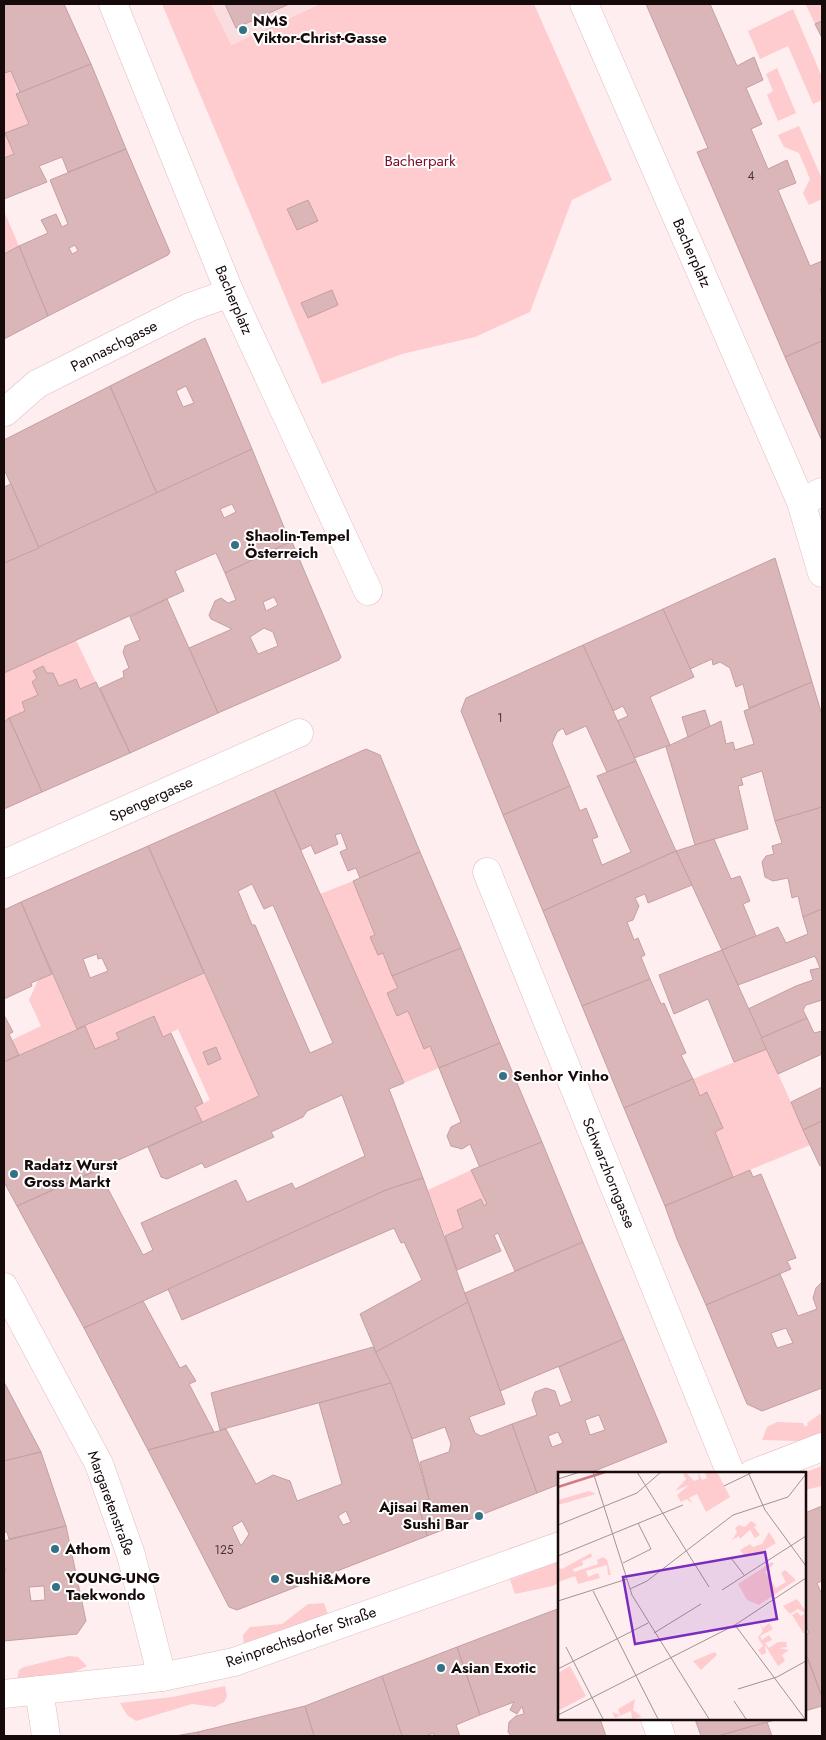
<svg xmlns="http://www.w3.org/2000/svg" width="826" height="1740" font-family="Jost,sans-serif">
<rect width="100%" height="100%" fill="#feeeef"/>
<polygon fill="#fadddf" points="211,4 320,4 230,45"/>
<g fill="#fecccf" fill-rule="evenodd">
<path d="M162 4H211L231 45 320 4H534L612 180 572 200 530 312 475 337 402 354 322 384ZM332 290 338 305 308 318 301 303Z"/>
<polygon points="809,4 822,4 822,21 815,24 806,5"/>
<polygon points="793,9 822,77 822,100 813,104 788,46 760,59 748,31"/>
<polygon points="777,68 796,113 778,121 767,95 773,91 766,74"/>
<polygon points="11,71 29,124 6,133 14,154 4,158 4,73"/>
<polygon points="799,126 822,179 822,199 809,205 803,193 810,179 799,153 784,147 778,135"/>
<polygon points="4,211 19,246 4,254"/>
<polygon points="76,640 96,682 80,689 75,679 59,686 53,674 47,673 43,666 33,671 37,678 32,682 38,695 22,702 25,711 4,722 4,673"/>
<polygon points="353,881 375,935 370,937 378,955 383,953 398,988 387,993 397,1015 408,1011 424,1048 430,1046 439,1068 404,1083 320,894"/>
<path d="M204 973 259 1096 202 1122 195 1107 210 1100 178 1029 163 1037 153 1016 116 1033 119 1039 95 1049 85 1026ZM216 1047 221 1059 208 1065 203 1052Z"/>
<polygon points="52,974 77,1029 19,1055 12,1040 41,1026 29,1000 38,980"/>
<polygon points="767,1049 810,1145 733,1177 715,1132 722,1128 708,1092 700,1096 693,1079"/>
<polygon points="471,1170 487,1204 484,1206 481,1199 457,1210 463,1228 445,1236 428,1190"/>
<polygon points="820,1414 822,1414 822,1434 797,1441 762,1440 767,1427 777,1422 803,1423 805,1427 808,1425 807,1423"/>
<polygon points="822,1466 822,1486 805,1490 805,1474 800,1474"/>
<polygon points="560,1561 560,1582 553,1586 515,1594 510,1580"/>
<polygon points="324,1603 329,1617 244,1648 243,1635 250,1627 282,1624 308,1604"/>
<path d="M69 1656 78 1657 87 1666C66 1678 40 1677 17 1680L19 1670 24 1667Z"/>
<polygon points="225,1686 227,1696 224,1702 215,1707 192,1704 136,1721 127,1715 120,1703 172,1697"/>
</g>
<g fill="#dbb6b8" stroke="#c39fa2" fill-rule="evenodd">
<polygon points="4,4 64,4 91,64 20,93 11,71 4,73"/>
<polygon points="225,4 289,4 236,28"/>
<polygon points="646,4 710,4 737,66 754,57 763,80 746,88 762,124 751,129 768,169 787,160 796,183 778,190 810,266 822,261 822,288 820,289 822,295 822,341 785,357 697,152 708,148"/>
<polygon points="822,21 822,38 815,24"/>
<polygon points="91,64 126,149 68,172 62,157 39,166 47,182 4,199 4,158 14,154 5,133 29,124 16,94"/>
<path d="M126 149 170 252 168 255 48 316 19 246 48 233 41 220 56 214 62 227 68 224 50 180ZM75 245 78 251 72 254 69 248Z"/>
<polygon points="308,200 318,221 297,230 287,209"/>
<polygon points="19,246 48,316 4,339 4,254"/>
<polygon points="332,290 338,305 308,318 301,303"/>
<path d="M205 338 252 449 157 494 110 386ZM186 386 194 403 183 407 176 391Z"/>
<polygon points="822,341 822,441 785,357"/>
<polygon points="110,386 157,494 39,548 4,469 4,440"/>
<path d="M252 449 290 542 225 573 216 553 175 571 184 591 4 673V563ZM232 504 236 512 224 518 220 509Z"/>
<polygon points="11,484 39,548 4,563 4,487"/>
<path d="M290 542H292L341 657 339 660 218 713 189 648 232 629 211 619 209 615 215 601 221 598 228 603 236 600 225 573ZM274 597 278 605 266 611 263 602ZM264 628 273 632 278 646 258 654 250 637Z"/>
<polygon points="775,558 812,682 749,708 743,684 736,687 730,668 720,662 713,665 712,659 690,669 663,609"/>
<polygon points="167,599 218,713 130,753 100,688 124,677 123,671 129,668 123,652 125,646 140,640 130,617"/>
<polygon points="663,609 694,677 650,697 670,745 634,758 617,721 628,716 623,706 613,711 583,645"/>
<polygon points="583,645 636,761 607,772 586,726 566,735 563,728 557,732 552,743 570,786 503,815 461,711 466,698"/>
<polygon points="43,666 47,673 53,673 59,686 76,679 80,689 96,682 130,753 42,792 9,718 25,711 22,702 38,695 32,682 37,678 33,671"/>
<polygon points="812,682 822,715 822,807 775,821 762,771 741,778 743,785 738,786 748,829 695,845 666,747 721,721 726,744 733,742 735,750 754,744 744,711"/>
<polygon points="705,710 710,726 688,737 682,717"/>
<polygon points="9,718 42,792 4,809 4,722"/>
<polygon points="366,749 380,755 420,852 360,878 356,868 348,871 340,852 347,849 341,833 335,835 338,844 315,854 311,845 301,850 274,790"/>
<polygon points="636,761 676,851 543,911 503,815 570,786 580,811 586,808 598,837 592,839 602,865 631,852 597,776"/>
<path d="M274 790 404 1083 389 1089 423 1178 386 1190 84 1328 17 1206 98 1170 143 1255 153 1250 141 1223 236 1180 247 1202 292 1183 295 1189 365 1156 342 1095 307 1111 303 1117 271 1132 274 1137 205 1168 202 1163 167 1179 161 1177 148 1147 259 1096 148 846ZM252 884 264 909 273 905 333 1043 310 1053 255 925H252L238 891Z"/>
<polygon points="822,807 822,909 803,917 798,896 792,898 788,878 773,881 765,877 762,862 766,856 774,854 772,846 782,843 775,821"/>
<polygon points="714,839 731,879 740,876 750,901 743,904 756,936 722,950 676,851"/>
<path d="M148 846 204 973 77 1029 21 902ZM97 954 98 959 102 958 108 971 90 978 83 959Z"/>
<polygon points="676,851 692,885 648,903 645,894 635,898 639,906 633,920 627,922 634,940 638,938 645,955 641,957 650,979 582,1006 543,911"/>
<polygon points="420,852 461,948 392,976 383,953 378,955 370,937 375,935 353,881"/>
<polygon points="21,902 52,974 31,983 32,986 4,999 4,910"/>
<polygon points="822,909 822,1000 806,1005 803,1010 807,1018 761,1038 748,1009 796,986 813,980 810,970 820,968 815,956 738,985 722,950 778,927 786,943 808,934 803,917"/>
<polygon points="461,948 500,1043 439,1068 430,1046 424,1049 408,1011 397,1016 387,993 398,988 392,976"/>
<polygon points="722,950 767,1049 734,1062 708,999 674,1014 659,975"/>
<polygon points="650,979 661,1004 664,1003 686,1053 681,1055 693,1079 624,1108 582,1006"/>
<polygon points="4,1015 13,1032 9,1034 19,1055 4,1062"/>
<polygon points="154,1016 163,1037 171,1033 203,1103 195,1107 202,1122 17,1206 4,1182 4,1062 85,1026 95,1049 119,1039 116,1033"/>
<polygon points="807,1018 814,1033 822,1031 822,1054 778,1074 761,1038"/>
<polygon points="500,1043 542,1142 480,1168 470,1144 462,1149 451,1146 447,1136 451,1127 461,1122 439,1068"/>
<polygon points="216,1047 221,1059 208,1065 203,1052"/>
<polygon points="693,1079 700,1096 707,1092 723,1128 715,1132 733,1177 665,1206 624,1108"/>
<polygon points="822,1087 822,1121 803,1130 791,1102"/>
<polygon points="822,1121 822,1165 820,1166 803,1130"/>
<polygon points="542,1142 583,1242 515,1271 498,1233 494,1235 501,1251 457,1270 445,1236 463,1228 457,1210 481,1199 484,1206 487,1204 471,1170"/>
<polygon points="750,1170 753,1177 761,1174 796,1258 787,1261 791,1269 706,1305 677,1239 665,1206"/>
<polygon points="423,1178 468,1302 376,1352 360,1314 422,1280 404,1242 401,1243 394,1228 182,1320 168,1289 386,1190"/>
<polygon points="583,1242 624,1339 500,1391 465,1293"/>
<path d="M780 1274 798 1316 817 1309 813 1298 816 1288 822 1282V1388L762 1411 747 1404 706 1305ZM786 1328 793 1343 777 1348 771 1333Z"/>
<polygon points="143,1301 180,1368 186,1365 196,1381 189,1384 214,1432 148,1450 84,1328"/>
<polygon points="468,1302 505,1404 469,1417 475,1433 481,1436 512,1424 537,1493 427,1536 418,1503 429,1499 420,1462 449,1452 451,1444 445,1427 412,1439 376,1352"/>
<path d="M624 1339 667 1442 587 1474H560V1484L537 1493 512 1424 537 1415 532 1400 535 1392 546 1388 555 1391 560 1406 572 1401 559 1367ZM599 1415 605 1430 590 1435 585 1420ZM558 1432 563 1443 552 1447 548 1436Z"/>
<polygon points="373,1347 391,1383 220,1430 211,1393"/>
<polygon points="4,1382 41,1452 4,1461"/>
<path d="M391 1383 412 1439 429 1499 418 1503 427 1536 237 1610 229 1607 148 1450 226 1429 256 1484 273 1475 290 1481 297 1501 342 1484 319 1403ZM346 1511 351 1522 343 1525 338 1516ZM242 1521 249 1534 241 1546 232 1527Z"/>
<polygon points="41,1452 66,1526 9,1539 7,1532 4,1532 4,1461"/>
<polygon points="822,1506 822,1581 817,1583 822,1595 822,1697 805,1651 805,1635 809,1633 805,1622 805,1513"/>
<path d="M66 1526 86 1621 77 1634 4 1641V1571H6L4 1564V1541ZM44 1586 45 1600 31 1601 29 1587Z"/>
<polygon points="560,1608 560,1719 600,1719 606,1736 511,1736 508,1732 509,1722 516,1716 524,1714 522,1706 517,1714 510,1710 514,1702 480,1715 457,1647"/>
<polygon points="457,1647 480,1715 456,1725 460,1736 434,1736 433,1733 426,1736 402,1736 382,1676"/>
<polygon points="808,1660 822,1697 822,1706 805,1711 805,1661"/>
<polygon points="382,1676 402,1736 314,1736 305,1706"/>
<polygon points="305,1706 314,1736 199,1736 198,1732"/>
<polygon points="695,1719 774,1719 775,1720 718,1736 701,1736"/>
<polygon points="767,1722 772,1736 718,1736"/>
<polygon points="198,1732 199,1736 175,1736"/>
</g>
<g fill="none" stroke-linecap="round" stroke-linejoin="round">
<defs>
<g id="minor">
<polyline points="113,4 230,293 368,591"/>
<polyline points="5,412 37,384 190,307 230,293"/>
<polyline points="801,502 822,492"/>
<polyline points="4,864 299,733"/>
<polyline points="487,872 731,1474"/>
<polyline points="655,1719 661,1736"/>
</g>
<g id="tertiary">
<polyline points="584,4 801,502 822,573"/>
<polyline points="4,1287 99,1464 131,1555 162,1677"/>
<polyline points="752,1474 822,1447"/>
<polyline points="39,1690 46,1736"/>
<polyline points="4,1694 162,1677 234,1662 560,1546"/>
</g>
</defs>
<use href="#minor" stroke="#e1bcbf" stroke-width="29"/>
<use href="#tertiary" stroke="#e1bcbf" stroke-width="29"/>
<use href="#minor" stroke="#fff" stroke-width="28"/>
<use href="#tertiary" stroke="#fff" stroke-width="28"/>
</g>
<g fill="#337187" stroke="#fff" stroke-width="2">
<circle cx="243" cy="30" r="5"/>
<circle cx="235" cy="545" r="5"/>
<circle cx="503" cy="1076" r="5"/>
<circle cx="14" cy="1174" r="5"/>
<circle cx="479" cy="1516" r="5"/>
<circle cx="55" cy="1549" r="5"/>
<circle cx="275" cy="1579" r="5"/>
<circle cx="56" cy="1587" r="5"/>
<circle cx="441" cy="1668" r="5"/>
</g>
<g text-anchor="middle" stroke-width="4" stroke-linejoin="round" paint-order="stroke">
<g font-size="12" fill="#473536">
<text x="751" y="180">4</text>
<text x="500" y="722">1</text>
<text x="224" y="1554">125</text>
</g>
<g font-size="15" font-weight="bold" fill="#160a0b" stroke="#fff" text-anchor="start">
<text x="253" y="26">NMS<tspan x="253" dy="17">Viktor-Christ-Gasse</tspan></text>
<text x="245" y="541">Shaolin-Tempel<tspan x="245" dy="17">Österreich</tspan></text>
<text x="513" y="1081">Senhor Vinho</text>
<text x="24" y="1170">Radatz Wurst<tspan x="24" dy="17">Gross Markt</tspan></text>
<text x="469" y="1512" text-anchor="end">Ajisai Ramen<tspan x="469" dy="17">Sushi Bar</tspan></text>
<text x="65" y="1554">Athom</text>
<text x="66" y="1583">YOUNG-UNG<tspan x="66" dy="17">Taekwondo</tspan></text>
<text x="285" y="1584">Sushi&amp;More</text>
<text x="451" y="1673">Asian Exotic</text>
</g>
<g font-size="15" fill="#7b092a" stroke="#fff">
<text x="420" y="166">Bacherpark</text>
</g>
<g font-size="15" fill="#160a0b" stroke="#fff">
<text transform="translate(692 253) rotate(66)" y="5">Bacherplatz</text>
<text transform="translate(234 300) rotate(67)" y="5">Bacherplatz</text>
<text transform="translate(114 346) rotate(-27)" y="5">Pannaschgasse</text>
<text transform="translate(151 799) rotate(-24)" y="5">Spengergasse</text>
<text transform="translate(609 1173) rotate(68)" y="5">Schwarzhorngasse</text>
<text transform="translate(111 1503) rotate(70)" y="5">Margaretenstraße</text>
<text transform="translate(301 1637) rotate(-19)" y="5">Reinprechtsdorfer Straße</text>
</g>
</g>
<g transform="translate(558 1472)">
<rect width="248" height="248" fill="#feeeef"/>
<path d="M128 0 136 9 141 7 140 0 144 8 149 6 147 1 159 0 172 25 148 40 139 22 131 26 135 32 129 27 123 30 119 23 131 13 117 19 128 7 125 3ZM31 19 38 22 0 33V28ZM193 49 199 53 196 55 202 63 197 66 192 58 195 55 182 67 181 64 174 68 179 60 177 56 181 53 187 55ZM211 60 218 71 197 84 193 81 187 85 182 78 192 72 195 75 204 72ZM33 81 34 85 24 89 25 93 15 97 16 100 40 92 39 88 45 85 49 88 53 103H50L49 93 28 99 30 105 40 101 42 106 20 112 17 104 0 110V96L4 97ZM214 90 216 92 207 100 218 116 228 110 223 101 227 98 238 108 201 133 189 128 180 112ZM239 127 247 138 246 162 234 143 239 140 243 144 247 141 240 137 232 142 225 134ZM201 150 205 156 211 151 215 157 202 164 204 168 211 163 214 168 207 171 211 176 220 170H228L229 175 221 176 231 178 224 183 227 189 220 194 207 173 208 181 204 183 200 178 205 174 200 166 201 164 205 159ZM157 180 159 183 143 198 135 189ZM12 194 28 224 0 239V201ZM77 227 75 238 84 245 74 247 73 239 57 246 54 240 62 243 60 237Z" fill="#fecccf"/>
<path fill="none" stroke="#d47983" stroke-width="2.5" d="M0 15 47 0"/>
<path fill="none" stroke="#a19394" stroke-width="1" d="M35 0 74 123 151 247M79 0 151 115M190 0 207 38 248 94M0 7 22 0M166 14 195 0M0 53 79 21 103 0M0 84 125 33M173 86 186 103M65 91 93 77 80 51M72 117 89 109 175 43 230 25 248 2M164 118 248 64M35 119 100 247M0 129 69 107M177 153 247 247M96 161 143 132M8 175 45 247M0 197 90 151M180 217 219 205 248 189M176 229 188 247M0 243 177 153 248 106"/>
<path fill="#7b2cbf" fill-opacity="0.15" stroke="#7b2cbf" stroke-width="2.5" d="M207 80 219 147 77 172 65 105Z"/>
<rect width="248" height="248" fill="none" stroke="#160a0b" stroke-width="2.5"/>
</g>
<rect width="826" height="1740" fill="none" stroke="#160a0b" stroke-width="10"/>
</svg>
